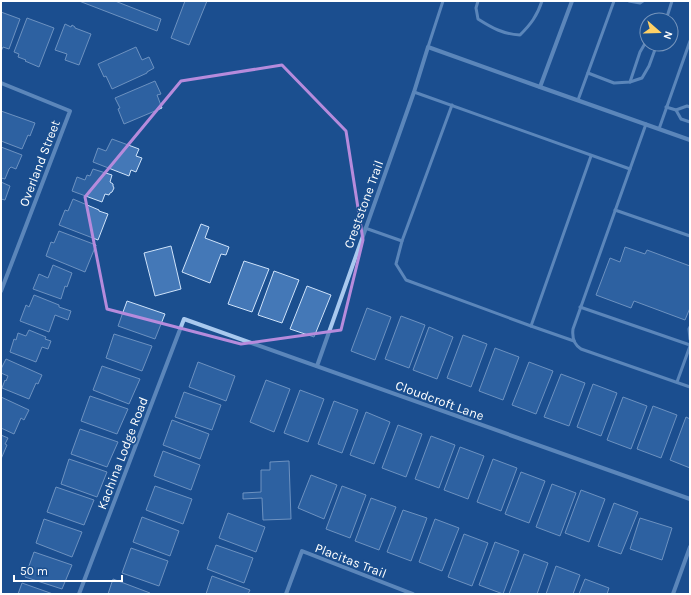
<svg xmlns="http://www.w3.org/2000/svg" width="691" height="595" font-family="Karla,sans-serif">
<rect width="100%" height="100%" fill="#1b4f8f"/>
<g fill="#4478b7" stroke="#cfe3fa">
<polygon points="79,1 115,1 161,19 157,31"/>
<polygon points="185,1 207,1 189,45 171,38"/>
<polygon points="1,12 20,19 9,49 3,47 1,51"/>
<polygon points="27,18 54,28 39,67 25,61 26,60 18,57 19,54 14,52"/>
<polygon points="65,24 71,27 72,25 75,27 75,28 91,34 79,65 65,60 67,54 55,50"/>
<polygon points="136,47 142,60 149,57 154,68 147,72 147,73 112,89 106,76 104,77 98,64"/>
<polygon points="155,81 161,94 157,95 162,108 124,124 118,109 120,108 115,98"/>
<polygon points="1,111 35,123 30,136 28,135 22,149 1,141"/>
<polygon points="112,139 139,149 136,156 142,158 136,172 131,170 129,176 93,162 98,148 106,151"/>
<polygon points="1,147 22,155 16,169 11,167 9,169 5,179 1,178"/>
<polygon points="93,169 112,175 110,182 113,184 113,186 114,188 112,192 110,193 109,195 105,194 102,202 72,191 77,177 85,180 87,175 90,176"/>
<polygon points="1,182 10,186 5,200 1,199"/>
<polygon points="73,199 99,210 99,211 108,214 98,240 59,225 65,210 68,211"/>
<polygon points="201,224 209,227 205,238 229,247 226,255 221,254 210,283 182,272"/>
<polygon points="59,231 96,245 85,272 46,256 51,242 54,243"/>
<polygon points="171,246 181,289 155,296 144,253"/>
<polygon points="625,247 645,254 647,250 690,266 690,308 685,320 634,301 631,308 596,295 610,258 620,262"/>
<polygon points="244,261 269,269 252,312 228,304"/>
<polygon points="53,265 72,273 67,287 65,286 61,299 33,289 39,274 48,278"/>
<polygon points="274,271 299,280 282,323 258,315"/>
<polygon points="307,286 331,295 314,337 290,329"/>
<polygon points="34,295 59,305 59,307 71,311 68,320 55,315 49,332 20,321 26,305 29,307"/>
<polygon points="127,301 165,314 155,339 118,326"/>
<polygon points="367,308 391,317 375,360 351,351"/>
<polygon points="401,316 425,325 409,368 385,359"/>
<polygon points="429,327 453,337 437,379 413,370"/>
<polygon points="29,330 46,337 45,339 51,341 48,349 42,347 36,362 10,352 14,339 16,340 18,333 26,336"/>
<polygon points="114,334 152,346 142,371 106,358"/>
<polygon points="463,335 487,344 471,387 447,378"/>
<polygon points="495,348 519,357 503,400 479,391"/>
<polygon points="6,359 42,375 38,384 36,383 29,399 2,388 5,380 6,381 8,376 1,373 1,369"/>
<polygon points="198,362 235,376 226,401 189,387"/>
<polygon points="529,362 553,371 536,414 512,405"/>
<polygon points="102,366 140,379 129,404 93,390"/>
<polygon points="561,374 585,383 569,426 544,417"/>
<polygon points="266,380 290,389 274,432 250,422"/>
<polygon points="593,384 617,393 601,436 577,427"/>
<polygon points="300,390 324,399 308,442 284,433"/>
<polygon points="184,392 221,405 212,430 175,417"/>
<polygon points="90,396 128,409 117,434 81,421"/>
<polygon points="1,397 29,410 24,420 21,418 14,434 1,428"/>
<polygon points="623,397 647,406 631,449 607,440"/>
<polygon points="334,401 358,410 342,453 318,444"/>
<polygon points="653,406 677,415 661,458 637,449"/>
<polygon points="366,412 390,422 374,464 350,455"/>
<polygon points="686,417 690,419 690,468 670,460"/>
<polygon points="172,420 209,434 200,459 163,445"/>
<polygon points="398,425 422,434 406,477 382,468"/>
<polygon points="80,429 118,442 107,467 71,454"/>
<polygon points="1,435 8,438 5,444 7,445 1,459"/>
<polygon points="431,436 455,445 439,488 415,479"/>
<polygon points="460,447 484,456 468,499 444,490"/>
<polygon points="163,451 200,465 191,490 154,476"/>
<polygon points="69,459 107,472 97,497 61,484"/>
<polygon points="493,459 517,468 501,511 477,502"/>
<polygon points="289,461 291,519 263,520 262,498 243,499 243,493 261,492 261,470 270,470 270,462"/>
<polygon points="521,472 545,481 529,523 505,514"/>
<polygon points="311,475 337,485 324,519 298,508"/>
<polygon points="552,484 576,493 560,536 536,527"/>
<polygon points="155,486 192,499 183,524 146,510"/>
<polygon points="342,486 366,495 350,538 326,529"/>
<polygon points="56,487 94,500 84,525 47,512"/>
<polygon points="581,490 605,499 589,542 565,533"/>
<polygon points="371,498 396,507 379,550 355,541"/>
<polygon points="614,503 638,512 621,554 598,546"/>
<polygon points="403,510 427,518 411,561 387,552"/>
<polygon points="228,513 265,527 256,552 219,538"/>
<polygon points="142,517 179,531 170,556 133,542"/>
<polygon points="640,518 672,528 662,560 630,549"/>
<polygon points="44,519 82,532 72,557 36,543"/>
<polygon points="435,519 459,528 442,571 419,562"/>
<polygon points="464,534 488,543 472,586 448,577"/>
<polygon points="495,542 519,551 503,594 479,585"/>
<polygon points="216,545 253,558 244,583 207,569"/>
<polygon points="131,548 168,561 159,586 122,573"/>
<polygon points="34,552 72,565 62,589 25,577"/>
<polygon points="524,554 548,563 537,594 509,594"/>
<polygon points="556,566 580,575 573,594 546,594"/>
<polygon points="212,576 250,590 248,594 206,594"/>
<polygon points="113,579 150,593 150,594 108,594"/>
<polygon points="585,579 609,588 607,594 579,594"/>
<polygon points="22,583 53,594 18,594"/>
</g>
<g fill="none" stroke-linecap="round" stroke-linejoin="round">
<g stroke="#a9c9ee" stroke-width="3">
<path d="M478 1 476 8 478 19C492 28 503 34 520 35 531 24 537 16 542 1"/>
<polyline points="629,1 640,3 643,1"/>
<polyline points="666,20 672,1"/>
<polyline points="428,47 443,1"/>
<polyline points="588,73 614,83 630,82 642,78 649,66 657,44"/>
<polyline points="630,82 640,52 647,40"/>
<polyline points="414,92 630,169"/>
<polyline points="578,100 614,1"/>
<polyline points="452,105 402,241 396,264 406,280 531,326 591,156"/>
<polyline points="666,107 676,110 687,106 690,107"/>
<polyline points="676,110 681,119 690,122"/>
<path d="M646 124 573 329C572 337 573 344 581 349L690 387"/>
<polyline points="659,129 690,41"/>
<polyline points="615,210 690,236"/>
<polyline points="365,228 402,241"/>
<polyline points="580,307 690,345"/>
<polyline points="531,326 574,341"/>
<polyline points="690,327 689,329 690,339"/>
<polyline points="677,382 690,346"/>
</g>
<g stroke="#a9c9ee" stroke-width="4">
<polyline points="572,1 540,87 690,140"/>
<polyline points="1,83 70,111 1,291"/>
<polyline points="317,366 414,92 428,47 540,87"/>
<polyline points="79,594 184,319 690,499"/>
<polyline points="286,594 302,551 413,594"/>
<polyline points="673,594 690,547"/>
</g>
</g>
<path d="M0 0H691V595H0ZM282 65 346 131 363 240 341 330 241 344 107 309 85 197 181 81Z" fill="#1b4f8f" fill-opacity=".55" fill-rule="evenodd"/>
<path fill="none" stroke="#b68bdc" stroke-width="3" stroke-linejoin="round" d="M282 65 346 131 363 240 341 330 241 344 107 309 85 197 181 81Z"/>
<g text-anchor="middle" stroke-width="3.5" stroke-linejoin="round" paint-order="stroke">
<g font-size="13" fill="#fff" stroke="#1b4f8f">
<text transform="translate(39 163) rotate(-69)" y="5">Overland Street</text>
<text transform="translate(363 204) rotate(-70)" y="5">Creststone Trail</text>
<text transform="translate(440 400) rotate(20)" y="5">Cloudcroft Lane</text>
<text transform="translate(122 453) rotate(-69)" y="5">Kachina Lodge Road</text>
<text transform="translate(351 560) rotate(21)" y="5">Placitas Trail</text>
</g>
</g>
<rect width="691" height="595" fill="none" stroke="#ffffff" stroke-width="4"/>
<g transform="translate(659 32) rotate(110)"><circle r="19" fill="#1b4f8f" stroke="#7695bc"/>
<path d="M0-3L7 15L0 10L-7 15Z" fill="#ffd166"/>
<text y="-6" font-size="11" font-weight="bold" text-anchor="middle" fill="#ffffff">N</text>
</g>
<path d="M14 575v6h108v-6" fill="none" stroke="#ffffff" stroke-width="2"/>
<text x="20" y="575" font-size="12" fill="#ffffff" stroke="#1b4f8f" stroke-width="3" paint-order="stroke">50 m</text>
</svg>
